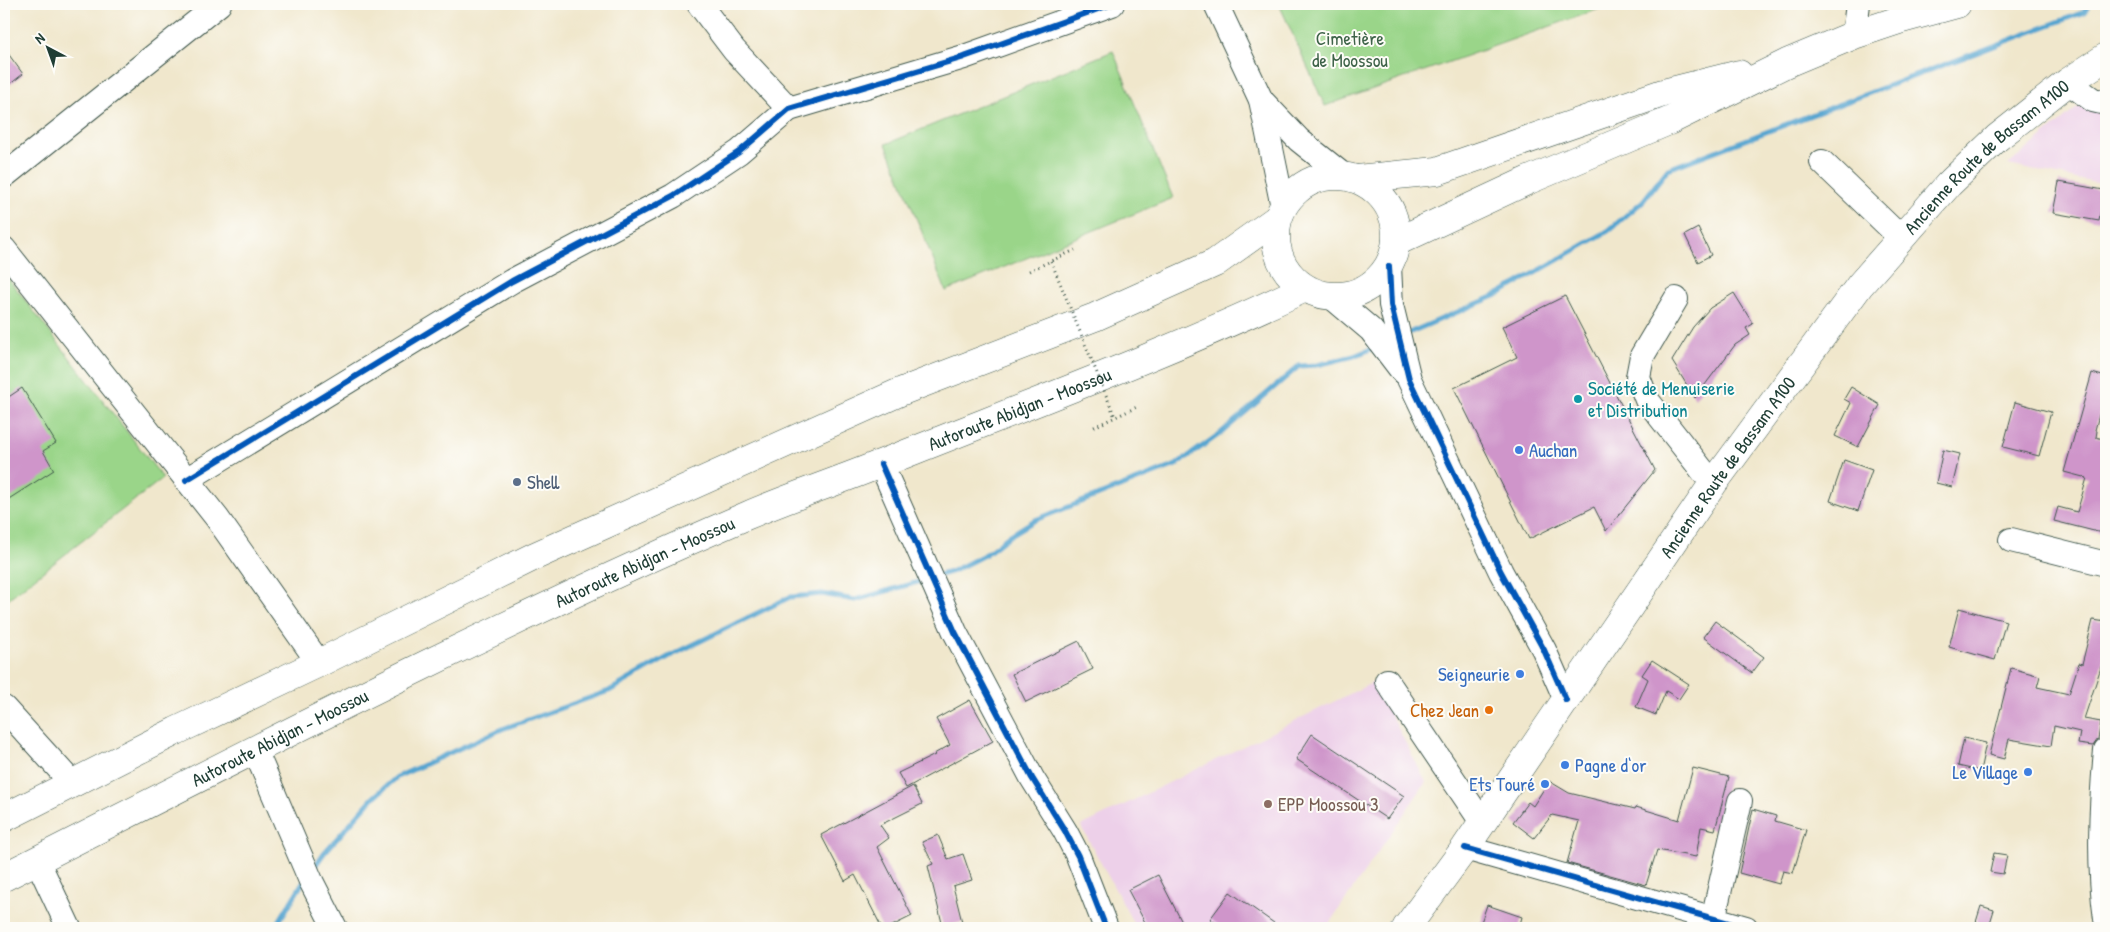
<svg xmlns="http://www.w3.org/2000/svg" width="2110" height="932" font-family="'Patrick Hand',sans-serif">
<rect width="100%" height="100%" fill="#fdfcf7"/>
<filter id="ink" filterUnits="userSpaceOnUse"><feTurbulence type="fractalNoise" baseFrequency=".02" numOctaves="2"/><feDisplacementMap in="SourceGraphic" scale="10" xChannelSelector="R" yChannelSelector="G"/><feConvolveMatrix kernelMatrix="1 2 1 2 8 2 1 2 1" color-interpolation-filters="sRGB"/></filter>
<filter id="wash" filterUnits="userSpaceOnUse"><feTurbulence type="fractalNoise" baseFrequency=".0096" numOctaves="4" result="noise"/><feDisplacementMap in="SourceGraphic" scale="20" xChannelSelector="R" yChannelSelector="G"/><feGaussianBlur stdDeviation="1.12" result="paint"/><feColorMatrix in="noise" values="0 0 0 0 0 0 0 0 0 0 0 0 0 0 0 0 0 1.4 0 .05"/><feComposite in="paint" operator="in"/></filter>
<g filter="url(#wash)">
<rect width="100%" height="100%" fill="#f0e7cc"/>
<g fill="#edd0e9">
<polygon points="2106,84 2106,185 2008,165"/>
<polygon points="1374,682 1426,782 1326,928 1136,928 1081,826"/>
</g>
<g fill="#9ad589" stroke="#5c895e">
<polygon points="1279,4 1613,4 1325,106"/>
<polygon points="1113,51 1173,198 946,291 886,144"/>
<polygon points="4,273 163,478 4,602"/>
</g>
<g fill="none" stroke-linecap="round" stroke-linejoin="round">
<g stroke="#56a5d0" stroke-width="5">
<polyline points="1404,335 1495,296 1608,231 1643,201 1668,169 2084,12 2090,4"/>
<polyline points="936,576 953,571 986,554 1009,536 1035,520 1176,465 1221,433 1299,366 1317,365 1354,356 1376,347"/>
<polyline points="313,869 324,853 373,798 397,777 502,729 609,691 670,656 790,597 822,594 855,600 925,580"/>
<polyline points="275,928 303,882"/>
</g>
</g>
<g id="blocks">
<g fill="#cf95ca">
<polygon points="4,48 23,74 4,89"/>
<polygon points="2059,182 2104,190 2099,221 2053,213"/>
<polygon points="1698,228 1711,255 1698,262 1685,235"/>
<polygon points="1734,293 1753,324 1746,328 1750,335 1735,345 1695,398 1672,361 1693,327 1710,308"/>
<polygon points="1565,296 1655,470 1606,531 1594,507 1529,539 1454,388 1517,357 1502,327"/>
<polygon points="2092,373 2106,377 2106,389 2095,430 2097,431 2096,437 2106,440 2106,534 2054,521 2058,507 2077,512 2087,478 2064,472"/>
<polygon points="1851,387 1880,405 1858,447 1835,436 1851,403 1844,399"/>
<polygon points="22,388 56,443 43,451 54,470 4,502 4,400"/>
<polygon points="2015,402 2051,412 2039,456 2003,447"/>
<polygon points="1943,450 1960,454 1952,487 1936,483"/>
<polygon points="1844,460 1872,470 1858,511 1830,501"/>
<polygon points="1959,608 2006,621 1995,660 1949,647"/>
<polygon points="2093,620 2106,622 2106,652 2084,719 2101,722 2098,739 2093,746 2078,744 2080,732 2054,726 2051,746 2009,739 2004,759 1989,755 2011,668 2040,676 2037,687 2069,694 2079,663 2082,664"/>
<polygon points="1715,621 1764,657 1752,673 1703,637"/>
<polygon points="1079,641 1093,669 1026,702 1012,674"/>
<polygon points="1652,660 1689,684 1679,699 1666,691 1656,715 1636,707 1648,679 1642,675"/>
<polygon points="970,700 993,741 906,788 898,773 935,755 934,754 950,745 936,719"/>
<polygon points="1312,734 1404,796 1387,819 1296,759"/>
<polygon points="1964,738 1986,743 1980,771 1958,766"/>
<polygon points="1693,768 1729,777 1715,830 1701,827 1696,857 1657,850 1646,885 1567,863 1579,821 1552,815 1534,838 1513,822 1528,802 1533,806 1549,781 1569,793 1635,809 1636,807 1679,820"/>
<polygon points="913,786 922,804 880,825 889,838 877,847 912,916 888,928 882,928 855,875 845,881 821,835"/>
<polygon points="1753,809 1776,816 1775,821 1806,830 1793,873 1783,871 1779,884 1739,873"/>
<polygon points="938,835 948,859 963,854 972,880 953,886 962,922 943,927 928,866 933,864 922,842"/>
<polygon points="1994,853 2007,855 2003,874 1990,872"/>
<polygon points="1158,875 1185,928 1148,928 1128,890"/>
<polygon points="1230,892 1281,928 1223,928 1210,919"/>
<polygon points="1487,905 1522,917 1519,928 1479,928"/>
<polygon points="1981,906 1994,910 1989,926 1976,922"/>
</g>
</g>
</g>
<g filter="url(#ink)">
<use href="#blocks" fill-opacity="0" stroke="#3e564b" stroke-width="1"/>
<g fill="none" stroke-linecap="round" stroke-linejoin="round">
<defs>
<g id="minor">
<polyline points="699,4 734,50 789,109"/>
<polyline points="1216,4 1261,100 1283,207"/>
<polyline points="1854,35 1858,4"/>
<polyline points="2068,82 2093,100 2106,103"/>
<polyline points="1261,100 1299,140 1344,176"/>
<polyline points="1822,162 1901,238"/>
<polyline points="4,176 219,4"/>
<polyline points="4,249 217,518 319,663"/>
<polyline points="1389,266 1391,305 1409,379 1501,572 1544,650 1566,700"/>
<polyline points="1332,297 1371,330 1403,372"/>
<polyline points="1676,299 1642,356 1638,377 1647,400 1713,484"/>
<polyline points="881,464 955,632 1032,778 1065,831 1078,856 1106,928"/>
<polyline points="186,480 512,281 673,196 739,152 789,109 964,57 1112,4"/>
<polyline points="2011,540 2106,564"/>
<polyline points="1387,681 1482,822"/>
<polyline points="4,708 72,783"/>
<polyline points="255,750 311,881 335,928"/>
<path d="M2106 750C2101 806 2098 863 2106 919"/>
<polyline points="1465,848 1746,928"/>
<polyline points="37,860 69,928"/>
<polyline points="1713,919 1740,801"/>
</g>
<g id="major">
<path id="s1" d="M1406 928 1465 848 1713 484 1860 285 1949 184 1997 138 2068 82 2106 57"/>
</g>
<g id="highway">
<circle cx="1336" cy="236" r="60"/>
<polyline points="1357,179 1437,171 1663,93 1739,74"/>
<polyline points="1396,242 1529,180 1669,121 1787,63 1854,35 1902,19 1957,4"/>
<polyline points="4,818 176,731 319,663 535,556 900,392 1095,317 1215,263 1278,218"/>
<path id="s2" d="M4 877C249 753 494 625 746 516 790 497 836 482 880 464 1022 407 1167 354 1305 288"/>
</g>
</defs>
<use href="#minor" stroke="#3e564b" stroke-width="26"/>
<use href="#major" stroke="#3e564b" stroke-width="29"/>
<use href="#highway" stroke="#3e564b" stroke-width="29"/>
<g stroke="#3e564b" stroke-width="3" stroke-dasharray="1 4" stroke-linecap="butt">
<polyline points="1029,271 1075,250"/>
<polyline points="1094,427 1139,406"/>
</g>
<use href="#minor" stroke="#fff" stroke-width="24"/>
<use href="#major" stroke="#fff" stroke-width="28"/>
<use href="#highway" stroke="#fff" stroke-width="28"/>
<polyline stroke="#3e564b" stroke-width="3" stroke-dasharray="1 4" stroke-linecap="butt" points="1051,261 1115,417"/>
<defs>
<g id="cycleway">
<polyline points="1389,266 1391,305 1409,379 1501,572 1544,650 1566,700"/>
<polyline points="881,464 955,632 1032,778 1065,831 1078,856 1106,928"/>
<polyline points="186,480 512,281 673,196 739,152 789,109 964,57 1112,4"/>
<polyline points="1465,848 1746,928"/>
</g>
</defs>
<use href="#cycleway" stroke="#fdfcf7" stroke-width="9"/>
<use href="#cycleway" stroke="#0057b8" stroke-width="6"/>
</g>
</g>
<circle fill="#0f9aa8" stroke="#fdfcf7" stroke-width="2" cx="1578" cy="399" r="5"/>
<g fill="#3f7fe0" stroke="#fdfcf7" stroke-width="2">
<circle cx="1519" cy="450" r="5"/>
<circle cx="1520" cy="674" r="5"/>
<circle cx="1565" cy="765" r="5"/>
<circle cx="2028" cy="772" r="5"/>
<circle cx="1545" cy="784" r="5"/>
</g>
<circle fill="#5c6f8a" stroke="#fdfcf7" stroke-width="2" cx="517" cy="482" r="5"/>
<circle fill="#e8710a" stroke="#fdfcf7" stroke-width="2" cx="1489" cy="710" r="5"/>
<circle fill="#8d6e63" stroke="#fdfcf7" stroke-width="2" cx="1268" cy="804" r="5"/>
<g text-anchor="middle" stroke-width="4" stroke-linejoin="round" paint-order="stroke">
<g font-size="19" fill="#3e6349" stroke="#fdfcf7">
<text x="1350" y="45">Cimetière<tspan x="1350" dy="22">de Moossou</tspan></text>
</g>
<g font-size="19" fill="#1f3d34" stroke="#fdfcf7">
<text dy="7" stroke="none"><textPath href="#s1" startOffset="968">Ancienne Route de Bassam A100</textPath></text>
<text dy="7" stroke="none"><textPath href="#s2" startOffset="1119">Autoroute Abidjan - Moossou</textPath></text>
<text dy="7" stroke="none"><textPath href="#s1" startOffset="562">Ancienne Route de Bassam A100</textPath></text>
<text dy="7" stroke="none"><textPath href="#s2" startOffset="714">Autoroute Abidjan - Moossou</textPath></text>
<text dy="7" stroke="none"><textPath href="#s2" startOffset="309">Autoroute Abidjan - Moossou</textPath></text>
</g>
<g font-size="19" fill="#0d838f" stroke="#fdfcf7" text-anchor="start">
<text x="1588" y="395">Société de Menuiserie<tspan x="1588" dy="22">et Distribution</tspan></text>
</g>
<g font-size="19" fill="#366cbe" stroke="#fdfcf7" text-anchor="end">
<text x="1529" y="457" text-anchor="start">Auchan</text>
<text x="1510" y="681">Seigneurie</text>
<text x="1575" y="772" text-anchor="start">Pagne d‘or</text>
<text x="2018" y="779">Le Village</text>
<text x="1535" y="791">Ets Touré</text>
</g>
<g font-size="19" fill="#4e5e75" stroke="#fdfcf7" text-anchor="start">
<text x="527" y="489">Shell</text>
</g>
<g font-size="19" fill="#c56008" stroke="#fdfcf7" text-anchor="end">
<text x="1479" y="717">Chez Jean</text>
</g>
<g font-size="19" fill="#785e54" stroke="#fdfcf7" text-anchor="start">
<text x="1278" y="811">EPP Moossou 3</text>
</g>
</g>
<rect width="2110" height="932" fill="none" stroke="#fdfcf7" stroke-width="20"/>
<g transform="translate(48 48) rotate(319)" stroke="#fdfcf7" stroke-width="4" paint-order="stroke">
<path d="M0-4L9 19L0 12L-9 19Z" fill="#1f3d34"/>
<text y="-8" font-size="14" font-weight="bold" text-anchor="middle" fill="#1f3d34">N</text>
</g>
</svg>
